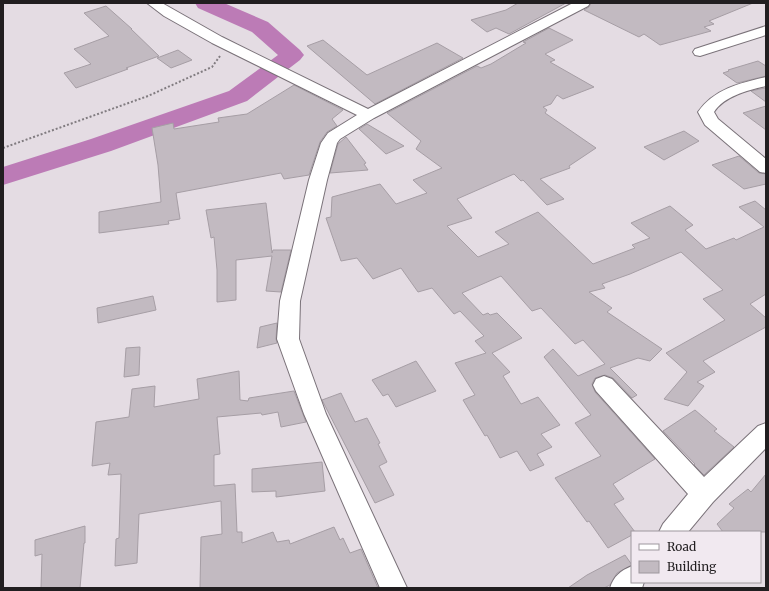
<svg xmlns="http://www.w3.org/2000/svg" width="769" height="591" font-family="Merriweather,serif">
<rect width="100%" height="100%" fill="#e4dce3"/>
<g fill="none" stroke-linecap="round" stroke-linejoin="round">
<polygon fill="#bc7bb6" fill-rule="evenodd" points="195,3 224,3 268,22 300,50 304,55 300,60 247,101 111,151 3,185 3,167 91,139 229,91 278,55 252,32 198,8"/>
</g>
<g fill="#c2bac1" stroke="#a69ea5">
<polygon points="518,3 566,3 509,34 496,28 487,32 471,20 506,10"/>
<polygon points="591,3 753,3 709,21 714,24 704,27 711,31 660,45 644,34 639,37 584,10 589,7"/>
<polygon points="106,6 132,29 131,29 159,56 126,68 128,69 76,88 64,73 91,64 74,49 109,36 84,13"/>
<polygon points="549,28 573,40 545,54 555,60 550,62 594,87 563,99 557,95 551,104 543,107 547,110 545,113 596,148 569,166 570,168 540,179 564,199 547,205 523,180 521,181 514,174 457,199 472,218 447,226 478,257 509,244 495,232 538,212 593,264 635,248 632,245 650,238 631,223 670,206 693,225 685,230 706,249 734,238 736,240 764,227 739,207 755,201 766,210 766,294 750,304 766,318 766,327 703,361 715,372 697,382 704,386 688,406 664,399 687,372 666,353 725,320 703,299 723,290 681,252 630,274 602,284 605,288 589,292 612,308 607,312 662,349 650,361 638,358 610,368 637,395 632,398 613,378 605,375 595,378 592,384 595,392 655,459 613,484 624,499 614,504 635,532 632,532 632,535 608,548 589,521 587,522 555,478 601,456 575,423 591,415 544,357 553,349 578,376 605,364 583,340 575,344 541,308 532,311 501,276 462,293 483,315 488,313 490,315 497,313 522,338 492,353 510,372 503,376 521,404 538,397 560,425 541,434 552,447 537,454 544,465 530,471 517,451 500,458 487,435 485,436 463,400 475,395 455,363 486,353 475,341 484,336 460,311 454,314 432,288 418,292 401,268 373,279 357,258 341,261 326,218 331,217 332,197 380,184 396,204 427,193 413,180 442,168 416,149 421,141 387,113 477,66 481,68 491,64 526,43 523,42"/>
<polygon points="323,40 367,75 437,43 463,58 375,104 307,46"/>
<polygon points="178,50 192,60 171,68 157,58"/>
<polygon points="758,61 766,66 766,76 737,83 723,73 729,71 728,70"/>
<polygon points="294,85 343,110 332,119 337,126 327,132 320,142 309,175 284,179 281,173 176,193 180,219 168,221 169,224 99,233 99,212 161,202 158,165 152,128 173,123 174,129 219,122 218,118 247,114"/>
<polygon points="766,88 766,102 751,91 760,89"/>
<polygon points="766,106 766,130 743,113"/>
<polygon points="367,124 404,146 386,154 359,129"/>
<polygon points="684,131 699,141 664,160 644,147"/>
<polygon points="346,137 366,163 364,164 368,170 330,173 338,144"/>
<polygon points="739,156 759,173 766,174 766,184 744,189 712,165"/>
<polygon points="266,203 272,253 273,250 291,250 281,292 266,291 272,256 236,260 236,300 217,302 217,270 214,237 211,238 206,210"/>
<polygon points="153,296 156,310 98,323 97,308"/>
<polygon points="277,323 276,339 277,343 257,348 260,327"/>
<polygon points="140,347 139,375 124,377 126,348"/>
<polygon points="416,361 436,391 396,407 388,394 383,396 372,380"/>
<polygon points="239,371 240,400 248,401 249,398 294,391 306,422 281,427 278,412 262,415 261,413 217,417 220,454 214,455 214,486 235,484 237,532 242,532 242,543 273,532 277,542 289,540 290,544 334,527 340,540 343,538 350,553 361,549 378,588 200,588 201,537 222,534 221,501 139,514 137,563 115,566 116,539 119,538 121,474 108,475 110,463 92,466 96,422 129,417 132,389 155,386 154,407 199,399 197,379"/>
<polygon points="341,393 355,422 367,418 380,443 378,444 387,462 379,466 394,495 375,503 322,400"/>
<polygon points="695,410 717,429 714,431 734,447 704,475 694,465 695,464 663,431"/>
<polygon points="322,462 325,491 276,497 276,491 252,492 252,469"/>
<polygon points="766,474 766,532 723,532 717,524 734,508 729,504 748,489 751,492"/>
<polygon points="85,526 85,543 84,543 80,588 41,588 42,554 35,556 35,540"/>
<polygon points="625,555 632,565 617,573 610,585 604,588 568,588 587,575"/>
</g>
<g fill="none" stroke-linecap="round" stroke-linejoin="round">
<defs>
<g id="street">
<polygon points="147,3 162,3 222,37 368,109 573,3 590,3 588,6 374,118 340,139 337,143 327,180 300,301 299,339 326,414 407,588 380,588 304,414 277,339 280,301 309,180 321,143 328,133 357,115 212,43 164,16"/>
<polygon points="766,26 766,35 700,56 695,55 693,52 695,49"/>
<path d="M766 77V86C749 90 724 96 714 112L718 119 766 159V173L760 172 705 125 698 112C714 89 740 83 766 77Z"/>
<polygon points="604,376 612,379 704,477 758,426 766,423 766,448 713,502 688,532 659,532 663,524 688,494 596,391 593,385 596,379"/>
<path d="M632 566V582H644L642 588H610C614 576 620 571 632 566Z"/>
</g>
</defs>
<use href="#street" stroke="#7a7279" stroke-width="2"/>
<polyline stroke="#817c80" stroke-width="2" stroke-dasharray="2 2" stroke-linecap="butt" points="3,148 148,96 212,67 220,56"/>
<use href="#street" fill="#fff" fill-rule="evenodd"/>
</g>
<rect width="769" height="591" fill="none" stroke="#211e20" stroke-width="8"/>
<rect x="631" y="531" width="130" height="52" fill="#f1e9f0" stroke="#9e989d"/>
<rect x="639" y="544" width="20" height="6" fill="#ffffff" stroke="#9e989d"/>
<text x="667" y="551" font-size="12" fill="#211e20">Road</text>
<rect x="639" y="561" width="20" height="12" fill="#c2bac1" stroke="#9e989d"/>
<text x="667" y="571" font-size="12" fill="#211e20">Building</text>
</svg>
